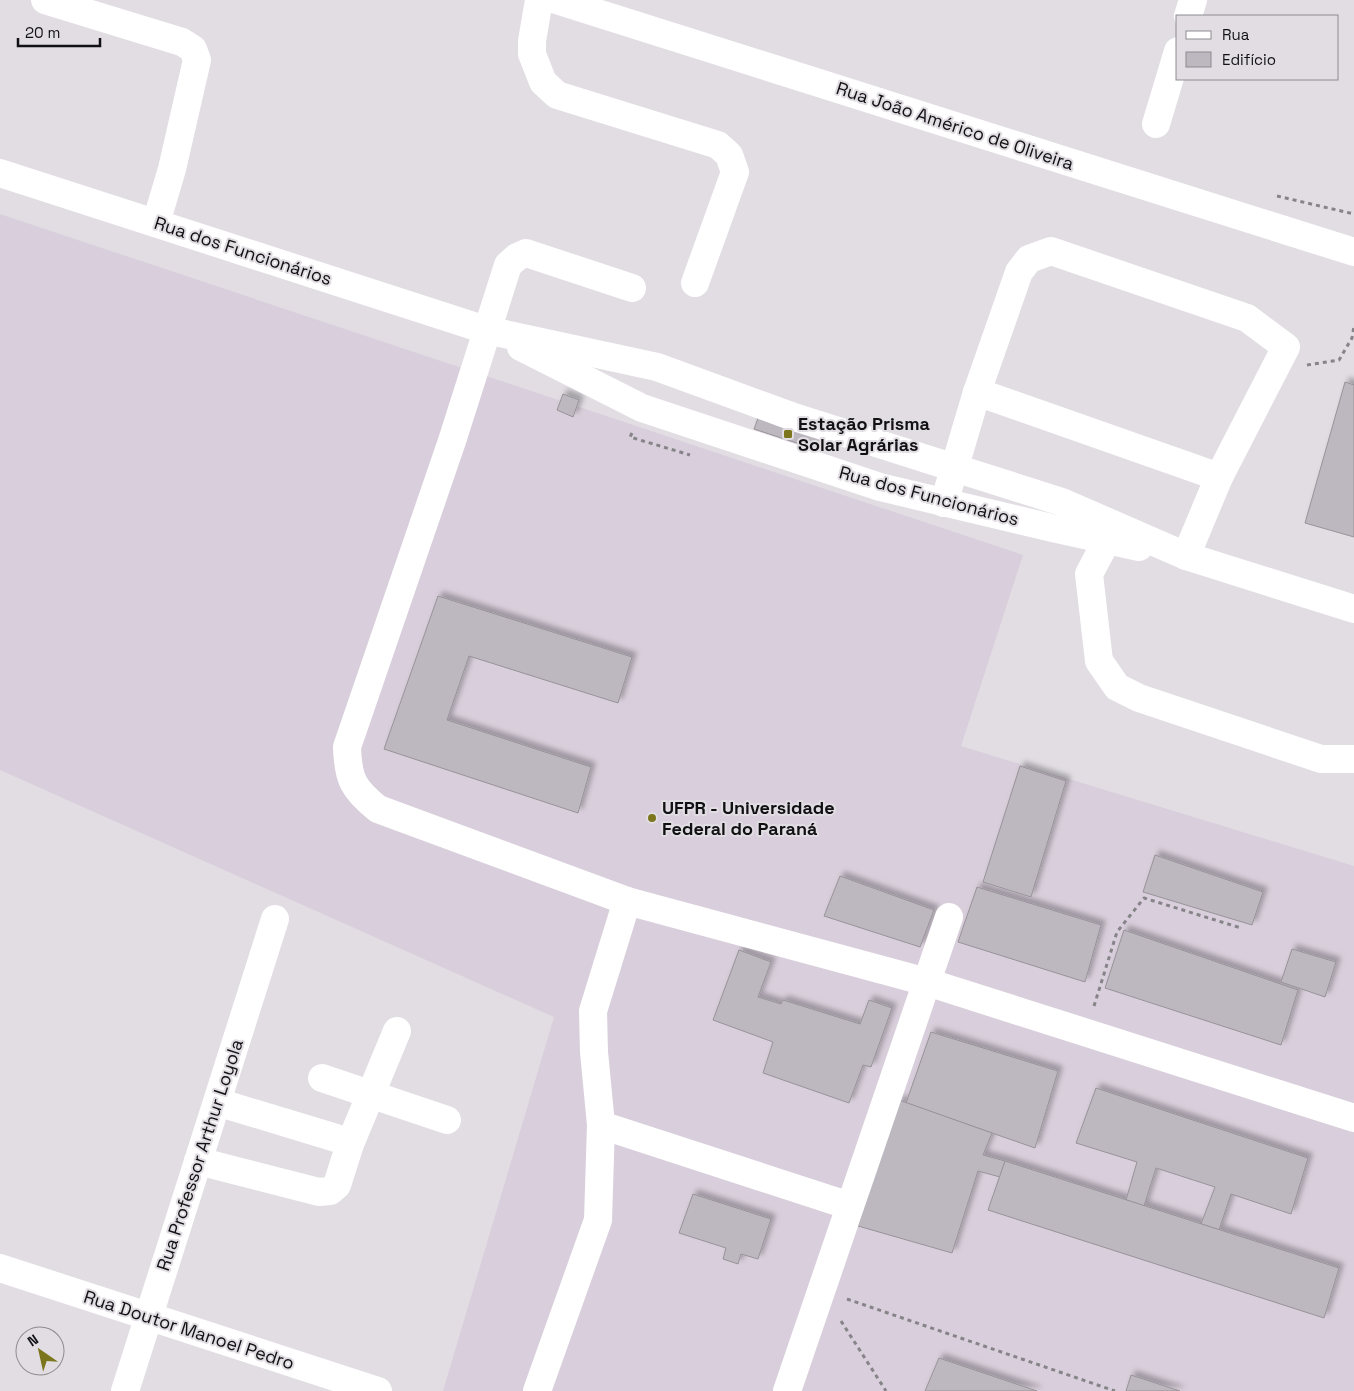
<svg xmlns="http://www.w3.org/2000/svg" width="1354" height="1391" font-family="'Space Grotesk',sans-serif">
<defs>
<filter id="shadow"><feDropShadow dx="4.5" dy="-4.5" stdDeviation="2.5" flood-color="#0004"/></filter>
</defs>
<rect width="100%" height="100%" fill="#e1dde3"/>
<polygon fill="#d9cfdc" points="0,214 1023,555 961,746 1354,866 1354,1391 443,1391 554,1017 0,770"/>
<g fill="#bdb8bf" stroke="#989399" filter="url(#shadow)">
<polygon points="1345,382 1354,385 1354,537 1305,523"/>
<polygon points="563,394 579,400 573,417 557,410"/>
<polygon points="758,418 822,438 818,450 754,429"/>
<polygon points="438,596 632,657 618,703 469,656 447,720 591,767 578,813 384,749"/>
<polygon points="1020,766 1066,781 1031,897 983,882"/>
<polygon points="1155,855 1263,892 1252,925 1143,892"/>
<polygon points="840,876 934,910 920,947 824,916"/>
<polygon points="977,887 1101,925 1085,982 958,942"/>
<polygon points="1124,930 1298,990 1281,1045 1105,988"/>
<polygon points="1292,949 1336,962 1325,997 1281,982"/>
<polygon points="739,950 771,962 758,997 781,1004 783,1000 860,1024 869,1000 892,1008 871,1067 863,1065 849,1103 763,1073 773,1042 713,1020"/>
<polygon points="931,1032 1058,1071 1035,1148 906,1103"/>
<polygon points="1096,1088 1308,1158 1291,1214 1231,1194 1219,1230 1201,1224 1215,1187 1156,1168 1144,1206 1126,1200 1137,1162 1076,1143"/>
<polygon points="899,1100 992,1133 983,1155 1005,1161 1000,1177 978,1171 952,1253 858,1226"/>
<polygon points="1005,1161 1339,1268 1324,1318 988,1210"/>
<polygon points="693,1194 771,1219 758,1259 741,1254 738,1264 723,1259 726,1248 679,1233"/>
<polygon points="939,1358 1037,1391 925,1391"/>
<polygon points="1131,1375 1180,1391 1126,1391"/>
</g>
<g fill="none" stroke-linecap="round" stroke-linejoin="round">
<g stroke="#868488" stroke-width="3" stroke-dasharray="4 4" stroke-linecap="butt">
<polyline points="1277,196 1354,214"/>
<polyline points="1307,365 1339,360 1352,338 1354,326"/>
<polyline points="632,433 630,437 690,455"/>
<polyline points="1094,1006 1117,932 1144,898 1241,928"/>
<polyline points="847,1299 1115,1391"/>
<polyline points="841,1321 886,1391"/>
</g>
<g stroke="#fff" stroke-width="28">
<polyline points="45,0 182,42 193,49 197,60 172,169 156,223"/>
<polyline points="539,0 532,41 532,54 543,82 557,95 718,145 729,155 735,172 695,283"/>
<polyline points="556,0 1354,252"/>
<polyline points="1188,16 1193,0"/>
<polyline points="1156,124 1178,51"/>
<polyline points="0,173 486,330 657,367 791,416 1062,502 1186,556 1354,609"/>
<path d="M632 288 526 253 517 257 508 265 452 441 347 747C348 779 353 789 378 809L627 901 927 982 1354 1118"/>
<polyline points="521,347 642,408 880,487 1052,528 1139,547"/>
<polyline points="977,392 1219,477"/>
<polyline points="944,503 977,392 1019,272 1029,259 1051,251 1247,318 1286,347 1219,477 1186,556"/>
<polyline points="1107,540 1089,574 1099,661 1117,687 1139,698 1321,759 1354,759"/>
<polyline points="322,1078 447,1120"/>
<polyline points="601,1125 850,1206"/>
<polyline points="350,1144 397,1031"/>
<polyline points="198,1161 319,1192 330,1191 337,1185 350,1144 336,1138 217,1102"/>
<polyline points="0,1268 378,1391"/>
<polyline points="125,1391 275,919"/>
<polyline points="537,1391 598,1220 601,1125 594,1052 593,1011 627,901"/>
<polyline points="787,1391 949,917"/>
</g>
</g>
<g fill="#7b761b" stroke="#e1dde3" stroke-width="2">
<rect x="783" y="429" width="10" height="10" rx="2.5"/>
<circle cx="652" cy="818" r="5"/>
</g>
<g text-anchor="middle" stroke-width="4" stroke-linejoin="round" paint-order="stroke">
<g font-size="18" fill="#111012" stroke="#e1dde3">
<text transform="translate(955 126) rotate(18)" y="6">Rua João Américo de Oliveira</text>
<text transform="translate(243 251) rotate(18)" y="6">Rua dos Funcionários</text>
<text transform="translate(929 496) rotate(15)" y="6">Rua dos Funcionários</text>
<text transform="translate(200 1155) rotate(-72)" y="6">Rua Professor Arthur Loyola</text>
<text transform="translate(189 1330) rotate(18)" y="6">Rua Doutor Manoel Pedro</text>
</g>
<g font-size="18" font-weight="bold" fill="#111012" stroke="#e1dde3" text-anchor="start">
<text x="798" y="430">Estação Prisma<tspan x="798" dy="21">Solar Agrárias</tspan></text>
<text x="662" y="814">UFPR - Universidade<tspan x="662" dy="21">Federal do Paraná</tspan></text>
</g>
</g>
<rect x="1176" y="15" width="162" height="65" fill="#e1dde3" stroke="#8e8b8f"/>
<rect x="1186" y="31" width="25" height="8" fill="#ffffff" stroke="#8e8b8f"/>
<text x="1222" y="40" font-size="15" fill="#111012">Rua</text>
<rect x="1186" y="52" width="25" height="15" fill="#bdb8bf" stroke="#8e8b8f"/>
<text x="1222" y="65" font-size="15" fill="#111012">Edifício</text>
<g transform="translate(40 1351) rotate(326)"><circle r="24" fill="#e1dde3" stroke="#8e8b8f"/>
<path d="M0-4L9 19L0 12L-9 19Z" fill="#7b761b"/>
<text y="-8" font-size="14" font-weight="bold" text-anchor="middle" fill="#111012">N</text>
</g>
<path d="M18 38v8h82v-8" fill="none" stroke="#111012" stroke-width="2.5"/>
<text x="25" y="38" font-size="15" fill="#111012" stroke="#e1dde3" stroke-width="4" paint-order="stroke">20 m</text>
</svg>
